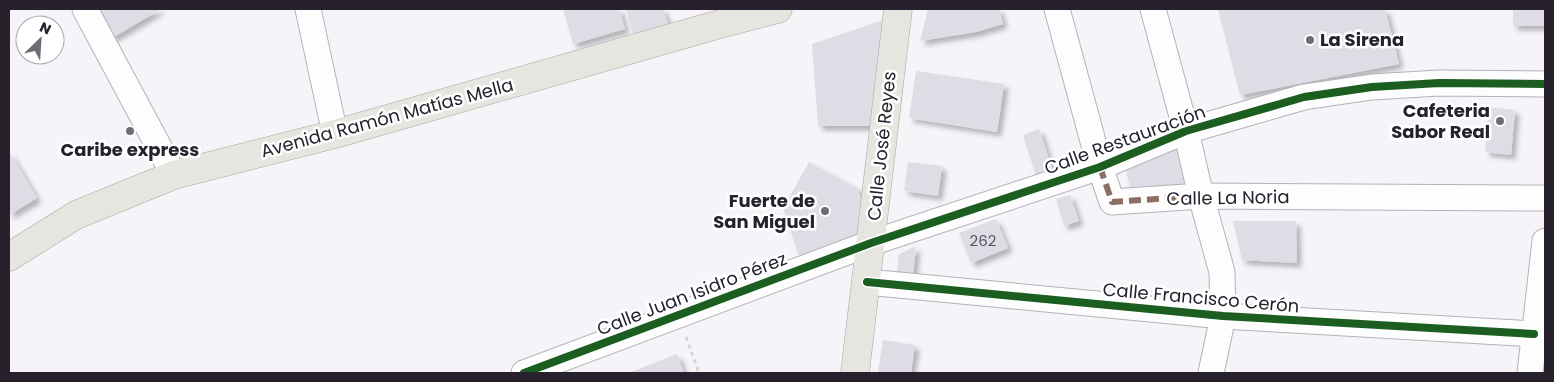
<svg xmlns="http://www.w3.org/2000/svg" width="1554" height="382" font-family="Poppins,sans-serif">
<defs>
<filter id="shadow"><feDropShadow dx="4.5" dy="4.5" stdDeviation="2.5" flood-color="#0004"/></filter>
</defs>
<rect width="100%" height="100%" fill="#f6f4f9"/>
<g fill="#e0dce5" filter="url(#shadow)">
<polygon points="95,9 161,9 112,38"/>
<polygon points="563,9 619,9 625,29 573,44"/>
<polygon points="626,9 663,9 668,24 633,34"/>
<polygon points="928,9 999,9 1003,24 976,32 920,41"/>
<polygon points="1218,9 1346,9 1348,14 1347,9 1385,9 1399,64 1240,95"/>
<rect x="1513" y="9" width="32" height="17"/>
<polygon points="886,19 876,126 818,126 812,44"/>
<polygon points="916,71 1004,84 997,132 909,118"/>
<polygon points="1489,107 1515,110 1511,155 1485,152"/>
<polygon points="1039,129 1055,177 1038,182 1023,135"/>
<polygon points="1179,147 1188,187 1132,198 1124,159"/>
<polygon points="9,151 37,198 9,215"/>
<polygon points="809,162 857,188 872,232 799,256 783,208"/>
<polygon points="908,162 942,166 938,196 904,191"/>
<polygon points="1070,195 1079,221 1064,226 1056,199"/>
<polygon points="996,219 1008,248 971,263 959,233"/>
<polygon points="1233,221 1296,221 1297,263 1242,260"/>
<polygon points="916,246 913,276 897,272 899,254"/>
<polygon points="883,340 915,345 911,373 878,373"/>
<polygon points="677,354 684,373 628,373"/>
</g>
<g fill="none" stroke-linecap="round" stroke-linejoin="round">
<defs>
<g id="minor">
<polyline points="85,9 174,175"/>
<polyline points="308,9 335,134"/>
<polyline points="1057,9 1100,167 1112,202 1201,196 1545,198"/>
<polyline points="1153,9 1186,131 1201,196 1222,272 1223,316 1211,373"/>
<polyline points="867,282 1223,316 1534,334"/>
<polyline points="524,373 871,243 1100,167 1186,131 1304,97 1372,87 1439,83 1545,84"/>
<polyline points="1530,373 1545,241"/>
</g>
<g id="major">
<polyline points="9,257 76,215 174,175 335,134 720,24 778,9"/>
<polyline points="855,373 898,9"/>
</g>
</defs>
<use href="#minor" stroke="#b4b1b9" stroke-width="27"/>
<use href="#major" stroke="#aaa59c" stroke-width="29"/>
<polyline stroke="#d5d4d6" stroke-width="3" stroke-dasharray="4 4" stroke-linecap="butt" points="686,337 699,373"/>
<use href="#minor" stroke="#fefdfe" stroke-width="25"/>
<use href="#major" stroke="#e7e5df" stroke-width="28"/>
<polyline stroke="#8d6e63" stroke-width="6" stroke-dasharray="12 6" stroke-linecap="butt" points="1100,167 1112,202 1201,196"/>
<defs>
<g id="cycleway">
<polyline points="867,282 1223,316 1534,334"/>
<polyline points="524,373 871,243 1100,167 1186,131 1304,97 1372,87 1439,83 1545,84"/>
</g>
</defs>
<use href="#cycleway" stroke="#fff" stroke-width="11"/>
<use href="#cycleway" stroke="#1b5e20" stroke-width="8"/>
</g>
<g fill="#6f6b74" stroke="#fff" stroke-width="2">
<circle cx="1310" cy="40" r="5"/>
<circle cx="1500" cy="121" r="5"/>
<circle cx="130" cy="131" r="5"/>
<circle cx="825" cy="211" r="5"/>
</g>
<g text-anchor="middle" stroke-width="5" stroke-linejoin="round" paint-order="stroke">
<g font-size="15" fill="#58535e">
<text x="983" y="246">262</text>
</g>
<g font-size="18" font-weight="bold" fill="#26212d" stroke="#fff" text-anchor="end">
<text x="1320" y="46" text-anchor="start">La Sirena</text>
<text x="1490" y="117">Cafeteria<tspan x="1490" dy="21">Sabor Real</tspan></text>
<text x="130" y="156" text-anchor="middle">Caribe express</text>
<text x="815" y="207">Fuerte de<tspan x="815" dy="21">San Miguel</tspan></text>
</g>
<g font-size="18" fill="#26212d" stroke="#fff">
<text transform="translate(387 118) rotate(-15)" y="6">Avenida Ramón Matías Mella</text>
<text transform="translate(1125 140) rotate(-20)" y="6">Calle Restauración</text>
<text transform="translate(882 146) rotate(-84)" y="6">Calle José Reyes</text>
<text transform="translate(1228 198) rotate(-1)" y="6">Calle La Noria</text>
<text transform="translate(692 294) rotate(-21)" y="6">Calle Juan Isidro Pérez</text>
<text transform="translate(1201 298) rotate(5)" y="6">Calle Francisco Cerón</text>
</g>
</g>
<rect width="1554" height="382" fill="none" stroke="#26212d" stroke-width="20"/>
<g transform="translate(40 40) rotate(25)"><circle r="24" fill="#ffffff" stroke="#a8a6ab"/>
<path d="M0-4L9 19L0 12L-9 19Z" fill="#6f6b74"/>
<text y="-8" font-size="14" font-weight="bold" text-anchor="middle" fill="#26212d">N</text>
</g>
</svg>
